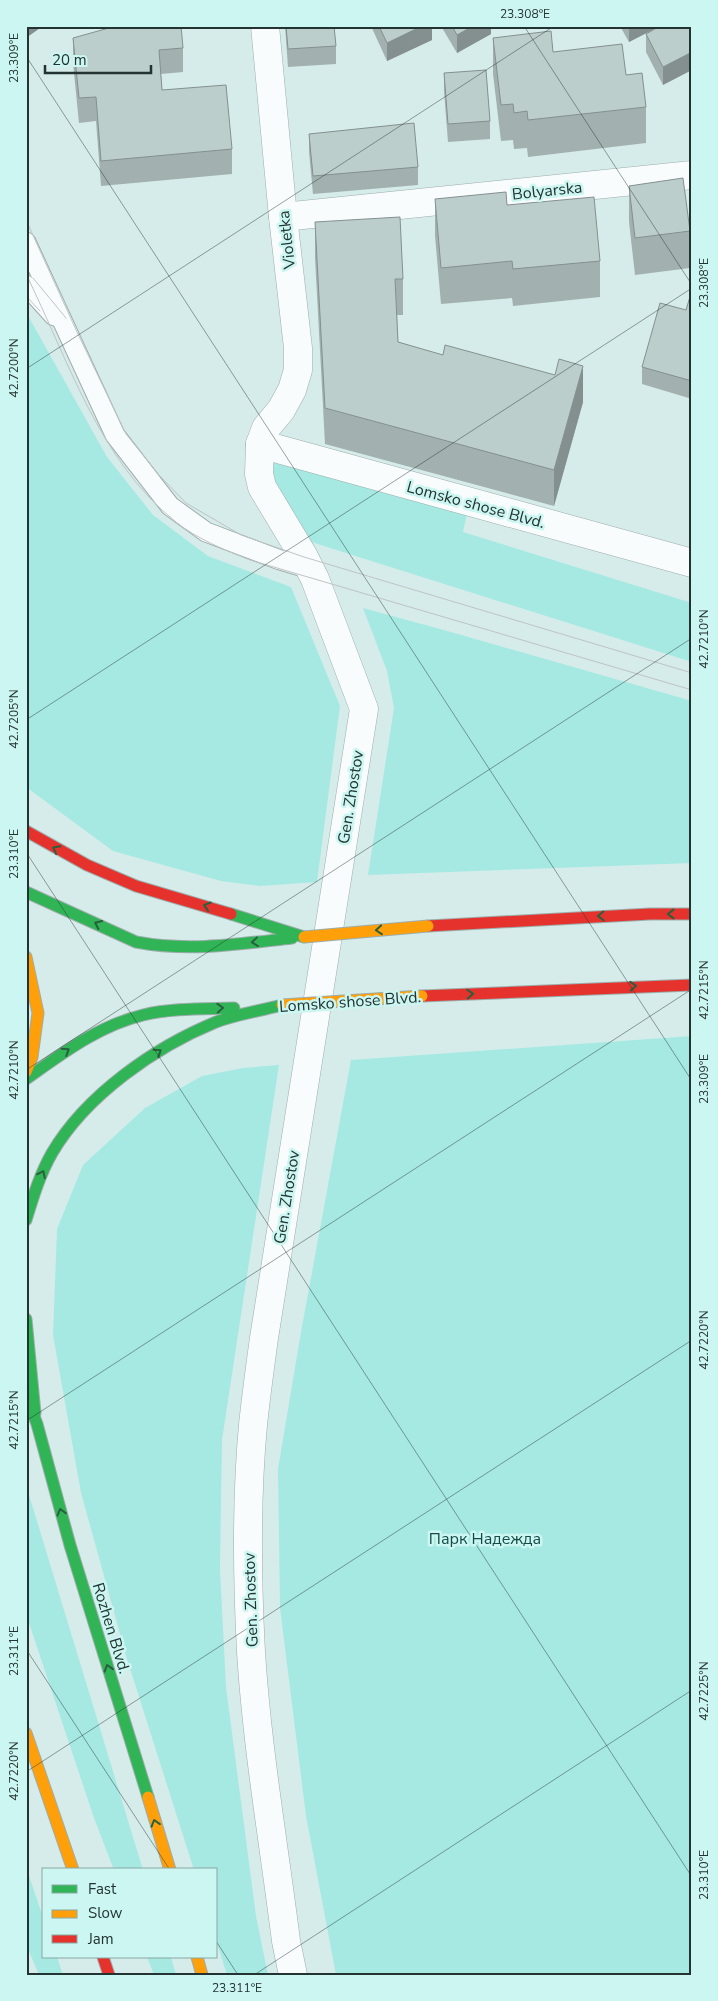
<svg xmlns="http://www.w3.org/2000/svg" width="718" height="2001" font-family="'Nunito Sans',sans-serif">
<rect width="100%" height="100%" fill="#d6ecea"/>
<g fill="#a6e9e3">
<polygon points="26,312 107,457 153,515 208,556 291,587 340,706 317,882 260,886 221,881 113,851 26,787"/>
<polygon points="274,456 468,509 463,532 692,603 692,662 308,541 270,474"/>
<polygon points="363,608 451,632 692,701 692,863 368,875 394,708 387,671"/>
<polygon points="692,1036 692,1975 336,1975 306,1816 280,1608 278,1469 301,1332 351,1060"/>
<polygon points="279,1065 222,1440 220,1569 226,1687 256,1916 268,1975 227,1975 216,1940 216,1870 194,1870 127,1659 81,1493 53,1335 57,1229 83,1165 145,1108 202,1076 243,1068"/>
<polygon points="26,1485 143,1870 114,1870 94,1818 26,1614"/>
<polygon points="26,1867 44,1920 44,1957 57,1957 63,1975 39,1975 26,1944"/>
<polygon points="147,1957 171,1957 176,1975 154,1975"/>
</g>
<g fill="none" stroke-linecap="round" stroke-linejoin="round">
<defs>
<g id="lane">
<polyline points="26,242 115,435 170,506 206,532 280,560 310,569"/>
<polyline points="26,285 54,316"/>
</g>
<g id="street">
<path d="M265 26 283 217 298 348V370L292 390 281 410 266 428 260 444 259 474 262 487 304 557 315 579 364 709 264 1338C260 1367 256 1396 253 1425 246 1500 247 1577 251 1652 257 1748 274 1845 286 1941L293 1975"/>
<polyline points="283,217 692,175"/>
<polyline points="260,444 692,563"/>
</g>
<g id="fast">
<path d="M26 892 136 942C189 952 239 944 292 938"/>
<polyline points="231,914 304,937"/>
<path d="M26 1079C63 1053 98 1026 143 1015 172 1008 204 1009 234 1008"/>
<path d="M26 1220C33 1197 40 1174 52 1153 86 1095 155 1047 216 1022 237 1014 260 1011 282 1005"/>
<polyline points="26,1319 35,1413"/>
<polyline points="26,1395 37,1424 70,1545 148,1797"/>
</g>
<g id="slow">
<polyline points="26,957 38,1013 32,1057 26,1072"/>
<polyline points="26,1733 73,1870"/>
<polyline points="148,1797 170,1870"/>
<polyline points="197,1957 202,1975"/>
</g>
<g id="jam">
<polyline points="26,831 87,865 136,886 231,914"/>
<polyline points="428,926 650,914 692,914"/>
<polyline points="422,996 692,985"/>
<polyline points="103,1957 109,1975"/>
</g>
</defs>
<use href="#lane" stroke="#9cadab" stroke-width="21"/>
<use href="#street" stroke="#9cadab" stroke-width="29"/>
<use href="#fast" stroke="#9cadab" stroke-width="13"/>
<use href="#slow" stroke="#9cadab" stroke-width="13"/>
<use href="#jam" stroke="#9cadab" stroke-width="13"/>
<use href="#lane" stroke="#f9fcfc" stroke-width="19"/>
<use href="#street" stroke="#f9fcfc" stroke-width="28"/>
<use href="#fast" stroke="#30b455" stroke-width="11"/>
<use href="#slow" stroke="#ff9f0a" stroke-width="11"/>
<use href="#jam" stroke="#e5322d" stroke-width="11"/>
<g stroke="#bec4c4" stroke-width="1">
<polyline points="26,220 77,332 126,434 159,475 186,503 241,535 304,557 692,673"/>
<path d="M26 274C68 359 99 461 176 522 197 539 225 550 250 560L692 690"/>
<polyline points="33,278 66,318"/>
<polyline points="26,296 40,311"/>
</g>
<defs>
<g id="slow-bridge">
<polyline points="304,937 428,926"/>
<polyline points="282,1005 422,996"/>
</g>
</defs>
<use href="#slow-bridge" stroke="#9cadab" stroke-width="13" stroke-linecap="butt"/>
<use href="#slow-bridge" stroke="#ff9f0a" stroke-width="11"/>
</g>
<g fill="#a2b1af">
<polygon points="285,26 334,26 336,46 336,64 288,67"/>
<polygon points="371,26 432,26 432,40 387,61"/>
<polygon points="441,26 491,26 491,34 457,53"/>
<polygon points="620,26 660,26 629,42"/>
<polygon points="692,26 663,85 646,52 646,34"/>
<polygon points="73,38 183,48 183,72 161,74 162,90 232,149 232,174 101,186 96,121 79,123 73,63"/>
<polygon points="493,38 553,52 626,75 646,107 646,143 528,157 527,148 514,149 513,140 501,141 493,74"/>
<polygon points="444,73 490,121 490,139 448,142 444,91"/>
<polygon points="309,134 418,167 418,185 313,194 309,152"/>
<polygon points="629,186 690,231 690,268 635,275 629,222"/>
<polygon points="435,199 507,205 600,261 600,297 513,306 512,298 441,304 435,236"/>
<polygon points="315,222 403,279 403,315 397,315 398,342 583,402 554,506 325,444 315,258"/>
<polygon points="692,290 692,399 642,384 642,367 686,310"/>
</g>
<g fill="#84908f">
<polygon points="26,26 43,26 26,38"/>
<polygon points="422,26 432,26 432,40 387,61 387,43"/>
<polygon points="473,26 491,26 491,34 457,53 457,35"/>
<polygon points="629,26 660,26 629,42"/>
<polygon points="692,52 692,70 663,85 663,67"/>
<polygon points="583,366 583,402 554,506 554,470"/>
</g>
<g fill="#bccecc" stroke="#84908f">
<polygon points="116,26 181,26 183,48 159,50 162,90 226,85 232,149 101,161 96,97 79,98 73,38"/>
<polygon points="286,26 334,26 336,46 288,49"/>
<polygon points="379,26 422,26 387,43"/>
<polygon points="452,26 473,26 457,35"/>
<polygon points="660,26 692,26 692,52 663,67 646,34"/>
<polygon points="551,31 553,52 622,44 626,75 642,73 646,107 528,120 527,111 514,113 513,104 501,105 493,38"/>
<polygon points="486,70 490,121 448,124 444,73"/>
<polygon points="414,123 418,167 313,176 309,134"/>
<polygon points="683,178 690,231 635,238 629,186"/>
<polygon points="506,192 507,205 594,197 600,261 513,269 512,261 441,268 435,199"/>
<polygon points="400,217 403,279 395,279 398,342 443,355 445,345 555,375 559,359 583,366 554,470 325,408 315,222"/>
<polygon points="692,290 692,381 642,367 660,303 686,310"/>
</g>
<defs><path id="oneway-chevron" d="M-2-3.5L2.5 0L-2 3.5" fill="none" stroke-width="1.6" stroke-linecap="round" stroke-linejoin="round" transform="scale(1.25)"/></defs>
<g stroke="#28603e">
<use href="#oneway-chevron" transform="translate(56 849) rotate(-152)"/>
<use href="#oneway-chevron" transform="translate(207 906) rotate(-163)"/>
<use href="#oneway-chevron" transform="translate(671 914) rotate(180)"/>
<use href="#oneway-chevron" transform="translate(601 916) rotate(177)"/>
<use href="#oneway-chevron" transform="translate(98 924) rotate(-155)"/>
<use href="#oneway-chevron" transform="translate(379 930) rotate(175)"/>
<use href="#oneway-chevron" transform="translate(255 942) rotate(174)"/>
<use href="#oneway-chevron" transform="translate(633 986) rotate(-3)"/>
<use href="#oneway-chevron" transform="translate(470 994) rotate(-3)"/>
<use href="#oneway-chevron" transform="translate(220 1008) rotate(-3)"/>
<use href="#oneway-chevron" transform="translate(66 1051) rotate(-33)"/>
<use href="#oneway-chevron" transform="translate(158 1052) rotate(-33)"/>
<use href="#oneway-chevron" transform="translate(42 1174) rotate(-64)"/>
<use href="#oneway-chevron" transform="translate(61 1512) rotate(-105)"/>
<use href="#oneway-chevron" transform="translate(108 1668) rotate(-107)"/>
<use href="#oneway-chevron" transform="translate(155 1823) rotate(-107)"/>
</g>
<path fill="none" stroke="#233331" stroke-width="1" stroke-opacity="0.45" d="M524 26 692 285M26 56 692 1081M26 369 554 26M26 720 692 288M26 852 692 1877M26 1070 692 638M26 1421 692 989M26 1649 170 1870M26 1772 692 1340M216 1941 238 1975M254 1975 692 1690"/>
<g text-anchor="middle" stroke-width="5" stroke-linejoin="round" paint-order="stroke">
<g font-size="16" fill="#233331" stroke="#ccf6f1">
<text transform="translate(547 190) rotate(-6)" y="6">Bolyarska</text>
<text transform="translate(286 240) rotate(-96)" y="6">Violetka</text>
<text transform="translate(476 504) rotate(15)" y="6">Lomsko shose Blvd.</text>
<text transform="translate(350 797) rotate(-81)" y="6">Gen. Zhostov</text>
<text transform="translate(350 1001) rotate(-4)" y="6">Lomsko shose Blvd.</text>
<text transform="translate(286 1197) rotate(-81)" y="6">Gen. Zhostov</text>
<text transform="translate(250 1600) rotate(-92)" y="6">Gen. Zhostov</text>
<text transform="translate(112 1628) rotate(73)" y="6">Rozhen Blvd.</text>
</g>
<g font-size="16" fill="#134c47" stroke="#ccf6f1">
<text x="485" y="1544">Парк Надежда</text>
</g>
</g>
<rect width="718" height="2001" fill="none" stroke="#ccf6f1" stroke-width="55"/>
<rect x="42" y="1868" width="175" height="90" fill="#ccf6f1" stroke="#88a8a4"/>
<rect x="52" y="1885" width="25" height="8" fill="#30b455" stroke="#88a8a4"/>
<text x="88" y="1894" font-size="15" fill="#233331">Fast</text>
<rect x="52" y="1910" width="25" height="8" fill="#ff9f0a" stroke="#88a8a4"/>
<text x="88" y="1918" font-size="15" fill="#233331">Slow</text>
<rect x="52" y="1935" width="25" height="8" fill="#e5322d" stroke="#88a8a4"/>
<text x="88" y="1944" font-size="15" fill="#233331">Jam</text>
<path d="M45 65v8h106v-8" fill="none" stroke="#233331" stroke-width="2.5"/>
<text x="52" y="65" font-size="15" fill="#233331" stroke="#ccf6f1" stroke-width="4" paint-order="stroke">20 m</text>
<rect x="28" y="28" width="662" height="1946" fill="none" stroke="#233331" stroke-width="2"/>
<g font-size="12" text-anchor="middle" fill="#233331">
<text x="525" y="18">23.308°E</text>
<text transform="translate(14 58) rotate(-90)" y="4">23.309°E</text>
<text transform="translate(704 283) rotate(-90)" y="4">23.308°E</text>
<text transform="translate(14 368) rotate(-90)" y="4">42.7200°N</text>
<text transform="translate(704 639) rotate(-90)" y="4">42.7210°N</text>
<text transform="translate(14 719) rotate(-90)" y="4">42.7205°N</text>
<text transform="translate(14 854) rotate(-90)" y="4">23.310°E</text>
<text transform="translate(704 990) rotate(-90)" y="4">42.7215°N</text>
<text transform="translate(14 1070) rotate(-90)" y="4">42.7210°N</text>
<text transform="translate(704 1079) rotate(-90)" y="4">23.309°E</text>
<text transform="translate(704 1340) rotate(-90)" y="4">42.7220°N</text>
<text transform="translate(14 1420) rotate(-90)" y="4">42.7215°N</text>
<text transform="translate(14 1651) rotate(-90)" y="4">23.311°E</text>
<text transform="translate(704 1691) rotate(-90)" y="4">42.7225°N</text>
<text transform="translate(14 1771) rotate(-90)" y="4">42.7220°N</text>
<text transform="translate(704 1875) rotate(-90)" y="4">23.310°E</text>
<text x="237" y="1992">23.311°E</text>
</g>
</svg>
